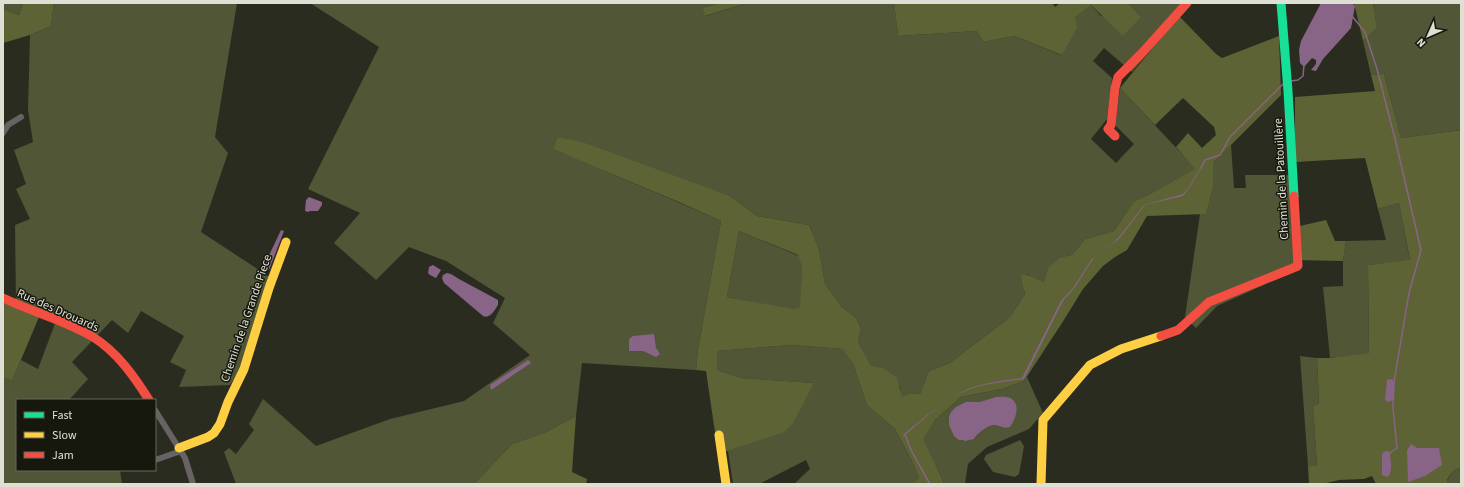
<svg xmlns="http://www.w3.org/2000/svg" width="1464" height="487" font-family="'Source Sans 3',sans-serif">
<rect width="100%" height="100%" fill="#2a2c20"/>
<g fill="#515636">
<polygon points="3,3 23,3 19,15 3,9"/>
<polygon points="54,3 237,3 215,137 228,153 201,232 276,281 242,383 235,378 230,385 179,387 186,370 170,362 184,336 141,311 128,333 112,320 72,362 88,379 69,400 17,400 17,470 120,470 122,484 3,484 3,377 12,381 21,360 38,369 57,318 16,302 15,225 30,219 16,189 26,184 14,150 33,142 28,110 30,35 51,26"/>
<path d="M310 3H720L704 8 706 16 747 3H894L898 36 977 31 983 42 1014 36 1061 55 1074 17 1091 5 1101 16 1141 17 1128 3H1183L1179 16 1132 72 1104 48 1093 61 1112 78 1107 119 1091 139 1116 163 1134 144 1115 125 1120 88 1196 169 1148 195 1134 201 1114 231 1085 239 1072 255 1061 257 1044 282 1036 280 1027 274 1021 280 1025 294 1010 317 950 363 929 371 920 394 911 393 901 398 900 387 883 368 871 367 858 342 861 329 856 318 841 306 825 284 819 249 809 225 757 216 730 196 557 137 555 149C609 174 666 196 721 221L698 349 696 370 582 363 576 416 546 432 512 444 474 484H236L224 452 229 448 236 454 254 430 249 424 263 399 316 446 390 419 464 401 530 355 493 323 505 298 446 261 409 247 376 280 334 243 360 213 308 189 379 47Z"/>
<polygon points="1373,3 1461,3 1461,130 1401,138 1384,74 1371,75 1363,41 1377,28"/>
<polygon points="1231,145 1234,188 1246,188 1245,175 1290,175 1291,228 1295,271 1217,306 1196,328 1185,317 1200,214 1206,213 1213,187 1213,163"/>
<polygon points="1399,203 1410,261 1368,265 1369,354 1330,358 1323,287 1343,286 1343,261 1346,241 1386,240 1378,209"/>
<polygon points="739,231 799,256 802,266 801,307 794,310 727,297"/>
<polygon points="791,345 844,349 853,364 867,405 895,429 911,459 919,478 912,484 794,484 810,469 806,460 759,484 733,484 728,451 784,431 813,383 741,378 717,370 716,351"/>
<polygon points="1300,356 1317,358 1319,405 1313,406 1317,466 1308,466"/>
<polygon points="1027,377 1043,413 1029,429 987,447 968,464 965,484 944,484 938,470 922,439 935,420 961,397 1002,389 1024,381"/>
<polygon points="1020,440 1024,446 1019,474 1015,477 993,472 984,459 986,455"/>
<polygon points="1461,467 1461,484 1448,484 1447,481 1452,472"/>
</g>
<g fill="#5d6334" fill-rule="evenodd">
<polygon points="23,3 54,3 51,26 30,35 3,43 3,9 19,15"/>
<polygon points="720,3 747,3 705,16 703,8"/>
<polygon points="894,3 1052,3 1055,7 1060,3 1128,3 1141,17 1123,36 1091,5 1075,17 1077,28 1062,55 1014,36 983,42 977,31 898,36"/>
<polygon points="1354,3 1373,3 1377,28 1363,41"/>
<path d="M1179 16 1216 54 1222 58 1279 36 1281 95 1213 163V187L1206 214 1147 216 1127 250 1115 257 1103 266 1083 289 1062 323 1024 381 1002 389 961 397 935 420 923 439 938 470 944 484H912L919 478 911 459 895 429 867 405 853 364 843 349 791 345 717 351V370L741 378 814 383 793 423 784 432 728 451 718 453 706 371 696 370 698 349 721 221C666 195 609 174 554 149L557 137 582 142 730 196 757 216 809 225 819 249 825 284 841 306 856 318 861 329 858 342 871 366 883 368 897 378 902 397 911 393 920 394 929 371 950 363 1010 317 1025 294 1021 280 1022 274C1030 274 1036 280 1044 282L1049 267 1061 257 1072 255 1085 239 1114 231 1134 201 1148 195 1195 169 1176 147 1188 133 1202 148 1216 135 1214 127 1183 98 1155 125 1120 88ZM739 231 798 255 802 266 800 307 794 309 727 297Z"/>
<path d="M1384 74 1401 138 1461 130V467L1452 472 1447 480 1448 484H1376L1372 476 1364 479 1339 480 1322 484H1309L1308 466H1317L1313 406 1319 404 1317 358H1330L1369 353 1368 265 1410 260 1399 203 1378 209 1365 158 1295 162V97L1375 91 1371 75ZM1411 445 1418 448H1427L1408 482Z"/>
<polygon points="1326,220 1335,241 1346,241 1343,261 1294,260 1291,228"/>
<polygon points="3,303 39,317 12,381 3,377"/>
<polygon points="576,416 572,472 587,479 586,484 474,484 512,444 546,432"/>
</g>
<g fill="#886486">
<polygon points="1321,3 1352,3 1355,6 1351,28 1323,59 1316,71 1311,70 1316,64 1316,60 1312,58 1304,67 1300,63 1299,50 1301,41"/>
<path d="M1201 167V168L1190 187 1183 196 1145 205 1119 239 1095 257 1089 265 1076 286 1063 301 1024 379C1002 382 980 384 961 393 939 403 922 421 904 436L903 435C921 420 939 404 960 393 979 383 1001 381 1022 378L1061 301 1074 287 1091 260 1113 243 1119 237 1144 205 1183 194 1189 187Z"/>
<polygon points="309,197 322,202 322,205 318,211 310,211 308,212 305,211 306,200"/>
<polygon points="281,230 284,231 269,270 264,266"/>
<polygon points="433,265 441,270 436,278 430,275 428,273 429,267"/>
<path d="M447 273 451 274 459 279 498 300V305C494 311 490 319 483 316L444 283 442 278 443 275Z"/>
<polygon points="654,334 656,348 660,354 656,357 643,351 629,351 629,339 633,336"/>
<polygon points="528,360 531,363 491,390 490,385"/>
<polygon points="1391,379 1395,382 1394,400 1388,402 1385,400 1387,380"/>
<path d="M996 397C1001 397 1008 396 1012 399 1021 406 1015 420 1010 427 1002 429 1002 426 995 425 989 424 976 434 974 439L965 441 963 440H959L954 436 949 425V417L951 412 956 407 966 402H980Z"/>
<polygon points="1411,444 1418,448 1439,448 1442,465 1425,476 1408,482 1407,450"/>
<path d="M1389 451C1391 459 1393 470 1388 477L1382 475V455L1383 452Z"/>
</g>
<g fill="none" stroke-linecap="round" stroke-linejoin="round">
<g stroke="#886486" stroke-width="1.5">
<polyline points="1352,16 1365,32 1377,69 1396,143 1421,250 1409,293 1394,382"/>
<polyline points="1291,81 1298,80 1303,76 1304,65"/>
<polyline points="1201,168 1205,160 1220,155 1230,137 1283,84"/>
<polyline points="905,435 912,452 930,484"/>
<polyline points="1389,455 1391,452 1397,448 1393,408 1393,400"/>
</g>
<g stroke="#676365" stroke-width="6">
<polyline points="3,133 8,125 21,117"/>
<polyline points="155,410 185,458 193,484"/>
<polyline points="155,460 181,451"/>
</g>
<polyline stroke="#16e098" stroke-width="9" points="1281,3 1288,91 1294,196"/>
<g stroke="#ffcf43" stroke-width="9">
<polyline points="719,435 726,484"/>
<polyline points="179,448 208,437 214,433 220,424 228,402 244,369 269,288 286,242"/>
<polyline points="1041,484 1043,420 1090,365 1121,349 1161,336"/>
</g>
<g stroke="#f24e42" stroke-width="9">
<polyline points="1115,136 1108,129 1111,125 1115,88 1118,77 1142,53 1187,3"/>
<path d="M3 298C32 312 65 320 93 337 117 352 134 376 149 400"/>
<polyline points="1161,336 1178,330 1209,302 1298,266 1294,196"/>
</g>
</g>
<g text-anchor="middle" stroke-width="3" stroke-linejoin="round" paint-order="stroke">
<g font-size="12" fill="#dde0d2" stroke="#16180e">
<text transform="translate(1281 179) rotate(-93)" y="4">Chemin de la Patouillère</text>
<text transform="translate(58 310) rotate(24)" y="4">Rue des Drouards</text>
<text transform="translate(246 318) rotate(-71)" y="4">Chemin de la Grande Piece</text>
</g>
</g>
<rect width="1464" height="487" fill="none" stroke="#dde0d2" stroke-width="8"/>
<rect x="16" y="399" width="140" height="72" fill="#16180e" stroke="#66685c"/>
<rect x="24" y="412" width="20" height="6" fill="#16e098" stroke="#66685c"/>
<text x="52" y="419" font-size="12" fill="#dde0d2">Fast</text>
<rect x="24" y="432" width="20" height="6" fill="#ffcf43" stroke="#66685c"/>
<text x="52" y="439" font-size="12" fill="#dde0d2">Slow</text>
<rect x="24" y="452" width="20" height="6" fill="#f24e42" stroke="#66685c"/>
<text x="52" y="459" font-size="12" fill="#dde0d2">Jam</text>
<g transform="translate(1428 36) rotate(225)" stroke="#16180e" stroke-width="3" paint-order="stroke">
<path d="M0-3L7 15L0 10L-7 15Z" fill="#dde0d2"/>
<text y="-6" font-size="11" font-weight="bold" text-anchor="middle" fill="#dde0d2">N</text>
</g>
</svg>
